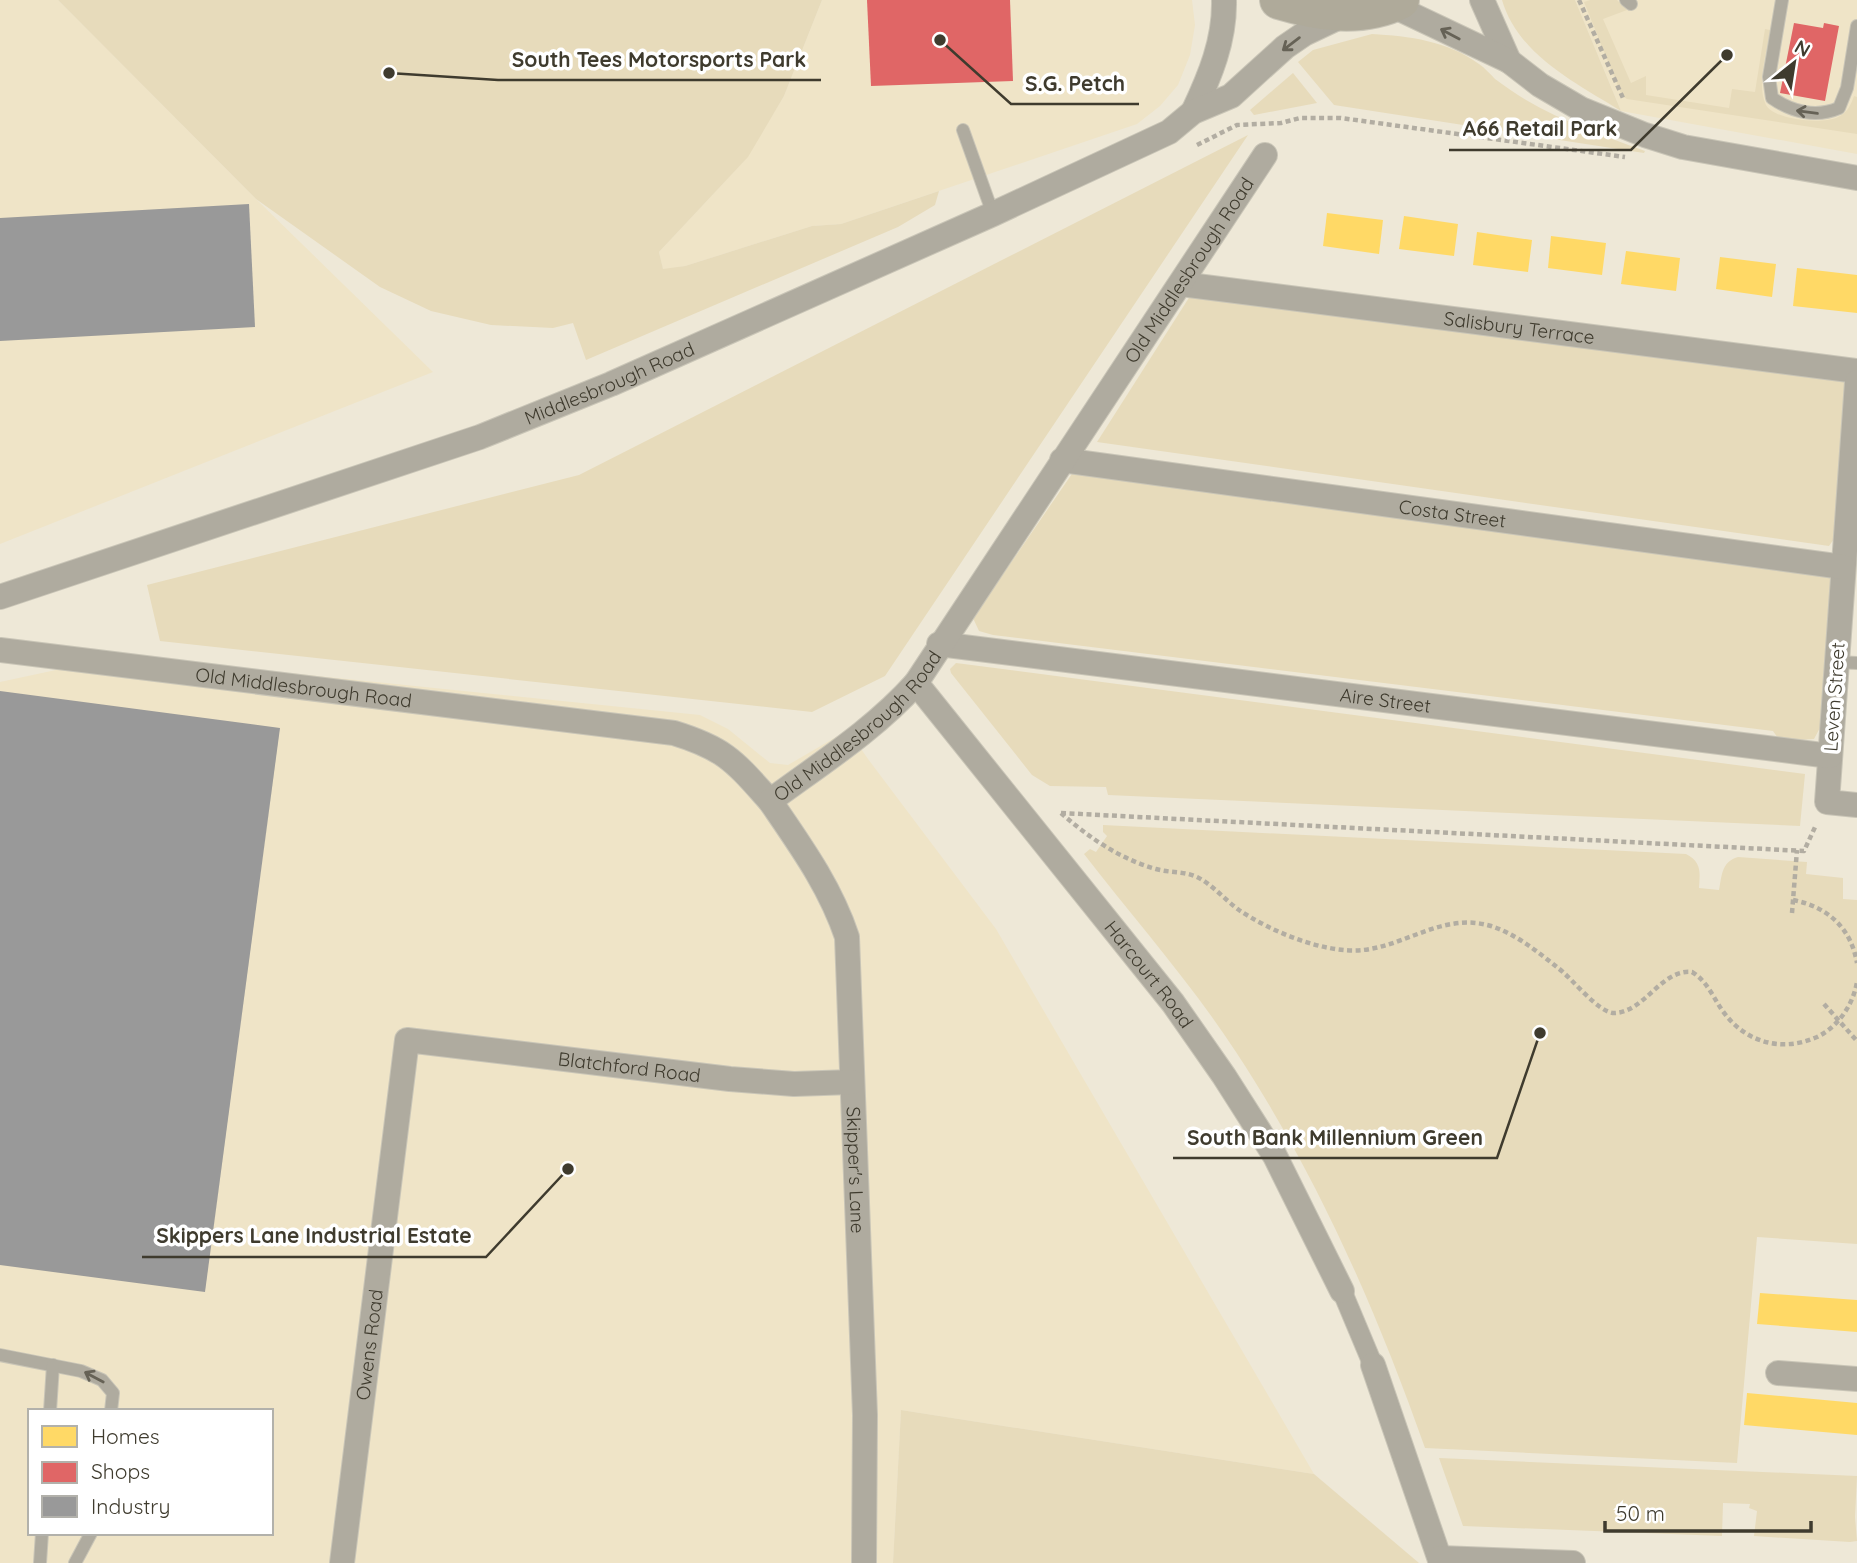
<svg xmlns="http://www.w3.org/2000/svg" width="1857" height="1563" font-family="Quicksand,sans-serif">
<rect width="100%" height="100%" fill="#eee8d7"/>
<g fill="#efe4c7" fill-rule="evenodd">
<polygon points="0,0 58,0 256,199 433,372 0,544"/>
<polygon points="822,0 1192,0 1195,25 1190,55 1178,85 1160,106 1137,124 841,224 812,226 685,266 663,270 659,252 745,160 784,96"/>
<polygon points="1575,0 1857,0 1857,154 1621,111"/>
<path d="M121 656 700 715 728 729 770 763 788 765 848 730 868 759 996 929 1314 1474 901 1410 893 1563H0V682ZM30 1411H271V1533H30Z"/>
</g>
<g fill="#e7dbbb">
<polygon points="58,0 822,0 784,96 748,157 659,252 663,269 685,266 812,226 841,224 939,191 935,205 898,227 586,360 573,323 553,328 491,325 431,311 380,287 256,199"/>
<path d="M1502 0H1575L1621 111C1576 83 1518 55 1502 0Z"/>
<path d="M1590 0H1617L1627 10 1603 19 1631 83 1646 76V95L1729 108 1732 89 1755 92 1765 29 1770 30C1767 51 1756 85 1766 105 1774 120 1823 125 1838 117 1847 113 1851 105 1854 96L1857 97V134L1627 99 1622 96 1584 2Z"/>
<path d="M1372 34C1409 36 1448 41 1479 64 1485 68 1490 74 1495 79 1505 86 1516 94 1526 100 1564 122 1604 136 1645 151L1644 153 1334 105 1298 62 1313 50Z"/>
<polygon points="1293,73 1317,103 1254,115 1250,110"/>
<polygon points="1248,135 885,676 812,712 160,641 147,585 579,475"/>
<polygon points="1192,293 1845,380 1834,539 1829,546 1097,442"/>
<polygon points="1076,468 1829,569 1833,578 1821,726 1814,739 1780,741 1773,731 993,635 979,631 973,618"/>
<polygon points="956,663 1805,774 1800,826 1108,795 1106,787 1050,786 1032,775 951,673 950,669"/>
<path d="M1103 825 1686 854C1702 862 1700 873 1699 888L1719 890C1722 876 1721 862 1738 857L1807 862 1806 874 1843 878V899L1857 900V1244L1757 1237 1737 1463 1425 1448C1376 1309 1317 1175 1236 1052 1191 983 1135 920 1084 854L1090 849 1096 852 1107 836 1103 832Z"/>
<polygon points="901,1410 1314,1474 1419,1563 893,1563"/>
<polygon points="1439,1458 1857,1476 1855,1517 1857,1541 1850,1542 1754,1536 1757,1511 1749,1508 1750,1504 1723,1503 1722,1536 1463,1526"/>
</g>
<g fill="#ffd966">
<polygon points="1327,213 1383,220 1379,254 1323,246"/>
<polygon points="1404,216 1458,224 1454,256 1399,249"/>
<polygon points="1477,232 1532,240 1528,272 1473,265"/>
<polygon points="1551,236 1606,243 1602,275 1548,268"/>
<polygon points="1626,251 1680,258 1676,291 1621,284"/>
<polygon points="1720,257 1776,264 1772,297 1716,289"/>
<polygon points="1797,268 1857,275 1857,313 1793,306"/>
<polygon points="1760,1293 1857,1300 1857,1332 1757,1324"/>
<polygon points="1747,1393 1857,1403 1857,1435 1744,1425"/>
</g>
<g fill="#e06666">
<polygon points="867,0 1010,0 1013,81 871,86"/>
<polygon points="1794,23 1823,28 1824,23 1839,26 1825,101 1780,93"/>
</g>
<g fill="#999">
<polygon points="249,204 255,327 0,341 0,218"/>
<polygon points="0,691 280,728 205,1292 0,1265"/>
</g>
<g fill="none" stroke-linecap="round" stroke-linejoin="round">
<defs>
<g id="service">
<polyline points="1626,0 1631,4"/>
<path d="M1782 0 1769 77 1772 98C1792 112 1816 118 1839 108L1847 88 1857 26"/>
<polyline points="963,130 993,214"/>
<polyline points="1837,662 1857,663"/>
<polyline points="0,1355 81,1371 102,1380 113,1393 111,1411"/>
<polyline points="50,1411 53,1365"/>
<polyline points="40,1563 42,1533"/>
<polyline points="75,1563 91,1533"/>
</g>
<polyline id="pedestrian" points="1342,1291 1373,1365"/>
<g id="minor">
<polyline points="1482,0 1509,61"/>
<polyline points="1391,5 1509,61 1540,85 1581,109 1645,135 1683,147 1857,178"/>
<path d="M1193 112C1210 76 1225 40 1224 0"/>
<path id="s1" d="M1181 284 1857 371"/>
<polyline points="1857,382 1827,802 1857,805"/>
<path id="s2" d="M1062 460 1843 567"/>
<path id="s3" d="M0 597 480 437 611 384 993 214 1169 132 1193 112 1231 96 1285 47 1304 34 1344 15"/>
<path id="s4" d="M939 644 1830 756"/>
<path id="s5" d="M0 650 674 733C726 749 735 762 770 801 820 764 874 730 916 683L1265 155"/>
<path id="s6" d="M916 683 1173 1003 1224 1076 1275 1156 1342 1291"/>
<path id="s7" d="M770 801C800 845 830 886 847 937L865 1415 864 1563"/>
<polyline points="1373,1365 1441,1563"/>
<polyline points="1778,1373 1857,1379"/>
<polyline points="1440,1558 1573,1563"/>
<path id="s8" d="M342 1563 407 1040 730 1079 794 1084 852 1082"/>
</g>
<path id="trunk" d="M1279 0C1319 12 1361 19 1400 0"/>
</defs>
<use href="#service" stroke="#c9c5b7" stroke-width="14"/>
<use href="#pedestrian" stroke="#c9c5b7" stroke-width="21"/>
<use href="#minor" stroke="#c9c5b7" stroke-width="26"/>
<use href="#trunk" stroke="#c9c5b7" stroke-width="40"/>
<g stroke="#b2ada2" stroke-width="4.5" stroke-dasharray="5 3.5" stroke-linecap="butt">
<polyline points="1579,0 1623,98"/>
<polyline points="1197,145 1237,125 1281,123 1300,118 1341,118 1625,157"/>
<path d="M1061 813C1088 837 1120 859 1156 869 1170 873 1184 871 1197 877 1213 885 1225 900 1239 910 1270 931 1324 954 1363 950 1408 945 1444 912 1491 926 1516 934 1538 952 1558 968 1572 978 1599 1014 1615 1013 1646 1011 1661 969 1692 972 1707 981 1713 997 1722 1010 1744 1042 1781 1053 1817 1037 1838 1027 1853 1005 1857 982"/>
<polyline points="1061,813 1804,851 1816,825"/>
<path d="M1793 900C1828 907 1851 928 1857 963"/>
<polyline points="1792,913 1797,850"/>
<polyline points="1824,1004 1857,1041"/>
</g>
<use href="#service" stroke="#afab9f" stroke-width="12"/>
<use href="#pedestrian" stroke="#afab9f" stroke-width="19"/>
<use href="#minor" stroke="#afab9f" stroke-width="24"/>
<use href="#trunk" stroke="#afaa9a" stroke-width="38"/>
</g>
<defs><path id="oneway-shaft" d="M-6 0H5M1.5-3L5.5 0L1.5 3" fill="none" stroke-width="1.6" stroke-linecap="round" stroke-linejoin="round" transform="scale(1.75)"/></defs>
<g stroke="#666256">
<use href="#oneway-shaft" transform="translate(1450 34) rotate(-152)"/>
<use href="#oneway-shaft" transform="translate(1291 44) rotate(143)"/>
<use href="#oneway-shaft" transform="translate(1807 112) rotate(-172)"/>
<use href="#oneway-shaft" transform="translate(94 1377) rotate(-152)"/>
</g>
<g text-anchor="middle" stroke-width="7" stroke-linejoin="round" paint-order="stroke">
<g font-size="19" fill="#3f3b2e" stroke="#fff">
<text dy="7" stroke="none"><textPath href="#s5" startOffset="1482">Old Middlesbrough Road</textPath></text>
<text dy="7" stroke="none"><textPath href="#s1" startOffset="341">Salisbury Terrace</textPath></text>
<text dy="7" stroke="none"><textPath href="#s3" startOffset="646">Middlesbrough Road</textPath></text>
<text dy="7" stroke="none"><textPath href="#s2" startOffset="394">Costa Street</textPath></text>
<text dy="7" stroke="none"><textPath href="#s5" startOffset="306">Old Middlesbrough Road</textPath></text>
<text transform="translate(1834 697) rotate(-86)" y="7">Leven Street</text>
<text dy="7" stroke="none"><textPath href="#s4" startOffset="450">Aire Street</textPath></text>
<text dy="7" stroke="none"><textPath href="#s5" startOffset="915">Old Middlesbrough Road</textPath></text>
<text dy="7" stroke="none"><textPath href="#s6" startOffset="373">Harcourt Road</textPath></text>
<text dy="7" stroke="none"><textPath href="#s8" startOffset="751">Blatchford Road</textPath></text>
<text dy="7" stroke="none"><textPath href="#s7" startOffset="390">Skipper's Lane</textPath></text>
<text dy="7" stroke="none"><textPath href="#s8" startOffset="220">Owens Road</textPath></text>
</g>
</g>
<path fill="none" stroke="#3f3b2e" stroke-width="2.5" d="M389 73L498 80H821M940 40L1011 104H1139M1727 55L1631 150H1449M1540 1033L1497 1158H1173M568 1169L486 1257H142"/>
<g fill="#3f3b2e" stroke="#fff" stroke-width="2.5">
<circle cx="389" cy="73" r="7"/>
<circle cx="940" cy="40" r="7"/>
<circle cx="1727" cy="55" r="7"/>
<circle cx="1540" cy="1033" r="7"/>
<circle cx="568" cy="1169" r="7"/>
</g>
<g font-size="21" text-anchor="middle" font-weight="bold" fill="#3f3b2e" stroke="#fff" stroke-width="7" stroke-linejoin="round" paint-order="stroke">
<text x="659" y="67">South Tees Motorsports Park</text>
<text x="1075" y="91">S.G. Petch</text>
<text x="1540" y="136">A66 Retail Park</text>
<text x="1335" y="1145">South Bank Millennium Green</text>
<text x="314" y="1243">Skippers Lane Industrial Estate</text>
</g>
<rect x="28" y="1409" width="245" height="126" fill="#ffffff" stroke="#b2b1ab" stroke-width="2"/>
<rect x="42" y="1426" width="35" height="21" fill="#ffd966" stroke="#b2b1ab" stroke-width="2"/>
<text x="91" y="1444" font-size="21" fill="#3f3b2e">Homes</text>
<rect x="42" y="1462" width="35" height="21" fill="#e06666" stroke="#b2b1ab" stroke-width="2"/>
<text x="91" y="1479" font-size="21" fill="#3f3b2e">Shops</text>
<rect x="42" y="1496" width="35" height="21" fill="#999999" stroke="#b2b1ab" stroke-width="2"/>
<text x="91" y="1514" font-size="21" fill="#3f3b2e">Industry</text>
<g transform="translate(1794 63) rotate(30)" stroke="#ffffff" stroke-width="5" paint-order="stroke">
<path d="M0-5L12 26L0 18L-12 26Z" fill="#3f3b2e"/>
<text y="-10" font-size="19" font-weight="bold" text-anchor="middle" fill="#3f3b2e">N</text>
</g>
<path d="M1605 1521v10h206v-10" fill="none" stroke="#3f3b2e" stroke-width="3.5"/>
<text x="1616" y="1521" font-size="21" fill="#3f3b2e" stroke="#ffffff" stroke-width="5" paint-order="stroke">50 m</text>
</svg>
